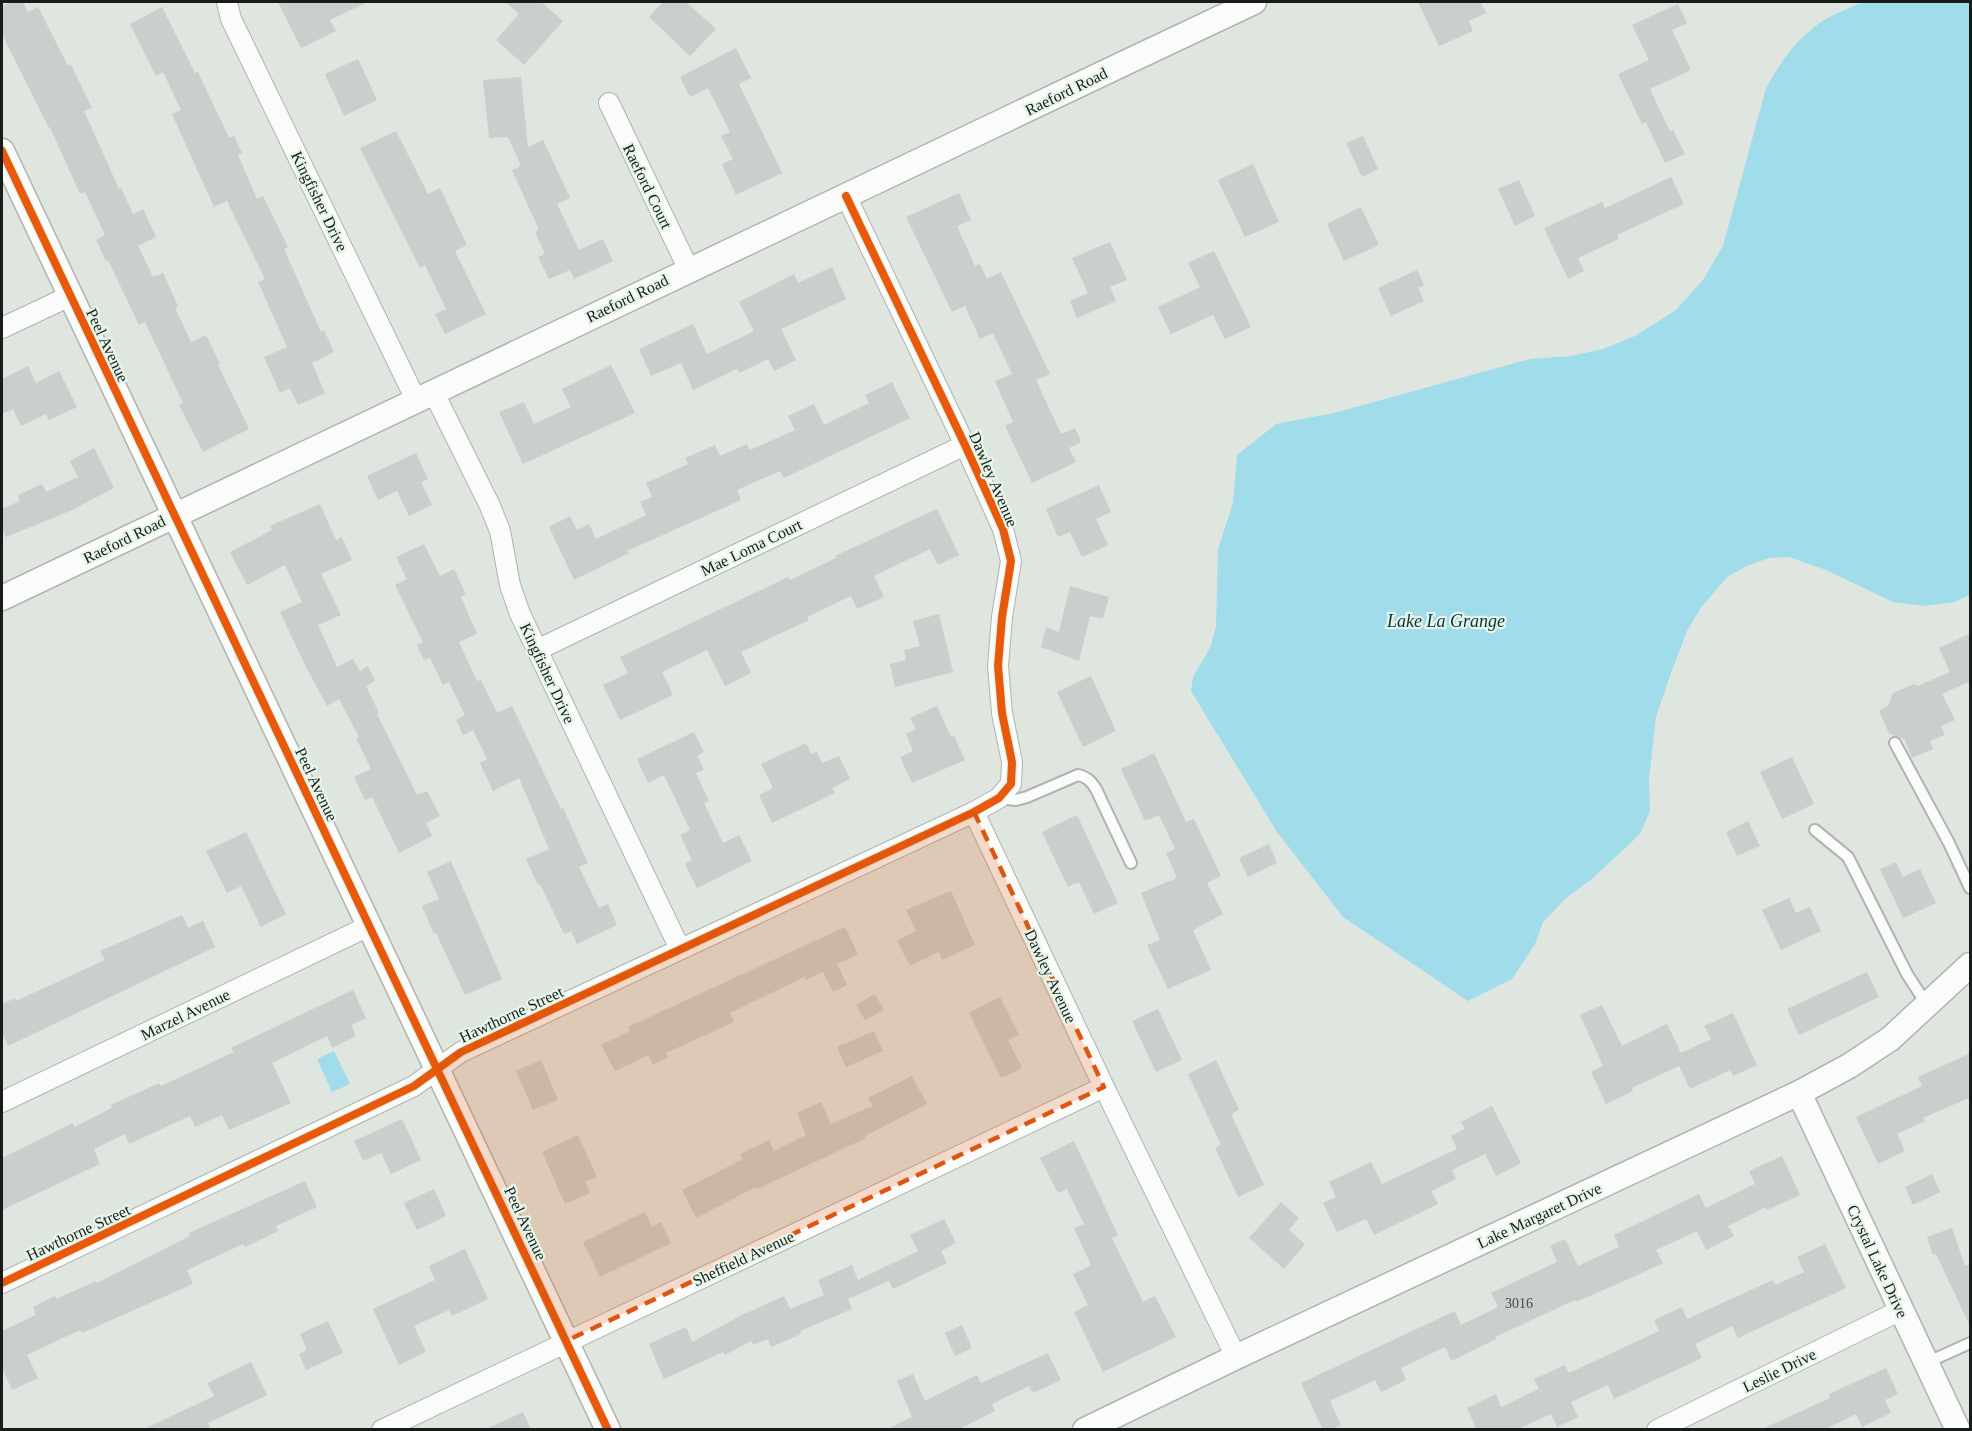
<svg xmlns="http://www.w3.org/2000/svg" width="1972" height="1431" font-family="'Times New Roman',serif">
<rect width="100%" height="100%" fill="#dee6df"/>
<g fill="#a0dcea">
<path d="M1863 2H1970V595L1954 602 1924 606 1893 602 1826 570 1789 557 1769 558 1747 566 1727 577 1700 609 1687 631 1671 673 1656 717 1649 779 1650 811 1640 834 1593 878 1565 899 1543 922 1535 944 1512 979 1468 1001 1343 917 1277 832 1191 691 1193 677 1210 648 1216 627 1218 549 1233 503 1237 455 1276 424 1334 413 1530 359 1571 356 1603 349 1635 336 1676 310 1703 280 1723 246 1766 88C1780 62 1798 37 1824 20 1836 13 1850 8 1863 2Z"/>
<polygon points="334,1051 350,1084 332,1092 317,1059"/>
</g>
<g fill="#c8cfcc">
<polygon points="10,2 23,2 28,12 38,7 68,66 71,65 92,108 84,111 119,189 121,188 133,214 143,209 156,237 138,246 153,277 163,273 178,306 175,308 191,342 206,335 220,364 218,365 249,429 203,452 179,405 183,403 145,322 139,325 108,260 106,261 96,240 105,235 85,192 80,194 50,127 49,128 2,34 2,6"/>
<polygon points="278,2 368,2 330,20 336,31 301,48"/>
<polygon points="505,2 541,2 563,21 524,65 496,40 519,14"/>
<polygon points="663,2 686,2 716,29 690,56 649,17"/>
<polygon points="1418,2 1481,2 1486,13 1469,21 1473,31 1439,46"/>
<polygon points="1678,4 1687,23 1672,30 1691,70 1650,89 1670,132 1673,130 1685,154 1665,163 1646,122 1642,124 1618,74 1649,60 1632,25"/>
<polygon points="162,7 195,73 198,72 229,138 234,136 242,153 238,155 257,199 263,196 288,247 284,249 321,332 324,330 334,352 312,363 325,393 298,405 290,388 280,393 264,357 287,347 258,282 265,279 227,201 214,207 172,114 181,110 163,72 156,76 130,24"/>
<polygon points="736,48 751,78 739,84 782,173 736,195 722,164 733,159 721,136 730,132 708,88 690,97 680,77"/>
<polygon points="358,59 377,100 344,116 325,74"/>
<polygon points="521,77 528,147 543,140 570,198 557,204 579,250 603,239 613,261 574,279 570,270 549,279 538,257 545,254 535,232 539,230 512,170 521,166 508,137 489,138 483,80"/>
<polygon points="396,131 428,194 440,188 467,245 455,251 486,314 445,334 435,314 446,309 425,265 420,268 360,148"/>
<polygon points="1363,136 1378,169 1362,177 1346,143"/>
<polygon points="1253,164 1279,222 1245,237 1218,180"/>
<polygon points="1671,177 1684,204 1617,235 1619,239 1578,258 1584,271 1568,279 1544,228 1602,202 1605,208"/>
<polygon points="1519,180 1535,216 1515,226 1498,189"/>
<polygon points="959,193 971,220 957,226 975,266 980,264 987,279 1001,272 1050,374 1036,380 1061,434 1075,428 1081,442 1069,448 1076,462 1032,483 1005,426 1013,422 995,381 1012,374 993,333 980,339 965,306 952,312 906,217"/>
<polygon points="1361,207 1379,245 1344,261 1327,224"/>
<polygon points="1110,242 1127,280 1110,287 1116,301 1077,318 1070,301 1088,293 1072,258"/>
<polygon points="1214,251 1251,327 1225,339 1213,315 1171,334 1158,307 1200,287 1188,263"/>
<polygon points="832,267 846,299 781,329 796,360 774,371 768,359 739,373 737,369 693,390 681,363 651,376 639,349 693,324 707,354 754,331 739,302 794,274 798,283"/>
<polygon points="1417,270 1424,285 1418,288 1424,301 1391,316 1378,288"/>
<polygon points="611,365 635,413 523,464 499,412 524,402 534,424 571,407 562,389"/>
<polygon points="28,366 36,383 59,371 77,407 49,420 46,414 21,426 13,409 2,414 2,379"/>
<polygon points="892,382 910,418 784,478 780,471 737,490 741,500 627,551 629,553 574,580 549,527 570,516 577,530 589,524 596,539 646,515 640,502 652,497 646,483 688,464 685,458 715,445 720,456 747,444 750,450 795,430 788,416 814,404 824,425 869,403 865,395"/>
<polygon points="94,448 114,488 70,511 6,537 2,528 2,509 20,501 18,495 42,484 46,492 78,477 70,461"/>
<polygon points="416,453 428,479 421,482 432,505 409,516 397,491 378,500 367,476"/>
<polygon points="1099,485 1111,512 1096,519 1108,545 1082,557 1070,532 1058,537 1046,509"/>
<polygon points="320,504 336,540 342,537 352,560 321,574 341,615 318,625 337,667 353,659 360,671 368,666 375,681 366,686 379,713 377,714 417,795 427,791 440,816 426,823 432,836 399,853 372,797 365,800 354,777 371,769 356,738 359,737 339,699 327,706 305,665 280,612 302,602 285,565 247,585 230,552 272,530 270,526"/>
<polygon points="937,509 959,555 938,565 930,549 874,576 884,597 857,609 851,596 807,617 809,620 741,652 751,673 725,686 707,650 662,672 673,695 620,720 603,685 628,673 620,657 788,577 790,580 836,558 835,556"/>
<polygon points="424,544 440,576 454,569 466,594 461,597 477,634 459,642 477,681 481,680 497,713 512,706 561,809 563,808 588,863 579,867 599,908 608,904 617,925 577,944 571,931 564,934 540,884 538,885 526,859 549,849 519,778 493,791 480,763 487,759 473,730 463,735 456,720 465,715 449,682 443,685 430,658 424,660 417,645 423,642 395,585 407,579 396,557"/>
<polygon points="1070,586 1109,597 1103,619 1090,616 1079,661 1041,647 1046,627 1059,632"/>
<polygon points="939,614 953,672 895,687 890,664 906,660 904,650 920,646 913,621"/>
<polygon points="1971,633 1971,681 1942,694 1955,720 1941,726 1945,735 1930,741 1933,749 1912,758 1905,740 1889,733 1879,711 1888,706 1893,693 1914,684 1918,686 1950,672 1939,648"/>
<polygon points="1091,676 1116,731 1083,747 1057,692"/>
<polygon points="937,706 951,737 954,736 965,760 912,783 900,757 913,751 906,734 916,729 910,718"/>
<polygon points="694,732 704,752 697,756 704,770 696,773 709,801 704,803 723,843 739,835 752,861 697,888 685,864 692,860 680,835 690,830 664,775 648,783 637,759"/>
<polygon points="806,743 811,754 817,752 822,763 839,756 850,779 832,788 835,793 772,823 759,795 773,788 761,764"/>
<polygon points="1154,753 1186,822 1194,819 1221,876 1207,883 1223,914 1193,930 1211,970 1168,989 1147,945 1160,940 1141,893 1177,878 1166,853 1175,849 1159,815 1145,821 1121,769"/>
<polygon points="1792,757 1814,804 1782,819 1760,772"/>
<polygon points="1077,815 1118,903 1094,914 1079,882 1068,887 1042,832"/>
<polygon points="1748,821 1760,846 1737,856 1726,832"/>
<polygon points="246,832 286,914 261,927 241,886 227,893 206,851"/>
<polygon points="1269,844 1277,863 1248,877 1239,858"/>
<polygon points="451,861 502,979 465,995 436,933 434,934 422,906 439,899 427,872"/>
<polygon points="1896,862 1903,877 1920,869 1936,903 1903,918 1880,869"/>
<polygon points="951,891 975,945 942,960 939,952 910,966 897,941 916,931 906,910"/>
<polygon points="1789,898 1796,913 1810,907 1821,931 1781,950 1762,910"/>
<polygon points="182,915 188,928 203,921 215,947 8,1046 2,1032 2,1004 15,998 16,1001 105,960 100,951"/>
<polygon points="845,927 858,954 837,964 847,985 833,992 823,972 806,980 804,977 730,1013 734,1022 666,1053 668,1057 653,1065 648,1055 615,1071 601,1045 630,1031 628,1027"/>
<polygon points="1867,972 1879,997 1799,1035 1787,1009"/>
<polygon points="353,990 366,1018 351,1025 356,1036 332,1048 327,1036 272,1063 291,1103 229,1130 222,1115 195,1127 190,1116 129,1144 125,1134 94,1149 100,1164 2,1210 2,1158 73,1123 74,1127 112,1108 111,1105 159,1083 161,1086 234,1052 231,1048"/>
<polygon points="875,994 884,1010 865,1020 856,1005"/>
<polygon points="1000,997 1019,1035 1008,1040 1022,1068 1001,1078 969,1013"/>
<polygon points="1602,1005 1622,1046 1667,1024 1681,1053 1711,1039 1704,1026 1733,1013 1757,1065 1733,1076 1730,1070 1690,1089 1679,1066 1632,1088 1633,1091 1606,1104 1591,1072 1603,1066 1580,1015"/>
<polygon points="1158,1009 1182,1060 1156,1072 1132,1021"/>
<polygon points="874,1031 883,1051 846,1067 837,1047"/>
<polygon points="1971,1053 1971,1097 1923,1118 1925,1121 1897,1134 1905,1151 1878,1164 1856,1117 1922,1086 1918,1077"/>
<polygon points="541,1060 558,1100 533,1110 516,1071"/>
<polygon points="1216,1060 1239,1110 1231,1114 1264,1185 1238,1197 1215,1148 1221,1145 1188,1074"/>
<polygon points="912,1076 927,1104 865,1136 866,1138 757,1189 756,1187 696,1218 682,1190 743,1159 740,1154 769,1140 774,1151 806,1135 797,1113 821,1102 831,1124 873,1106 868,1098"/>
<polygon points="1492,1106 1521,1163 1496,1176 1485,1154 1452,1170 1456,1179 1431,1191 1438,1204 1374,1235 1366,1219 1337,1232 1323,1203 1336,1197 1329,1182 1371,1162 1382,1184 1457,1149 1451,1136 1465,1129 1461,1122"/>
<polygon points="402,1119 421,1160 391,1174 381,1153 363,1161 354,1141"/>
<polygon points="578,1135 597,1177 585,1182 590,1193 565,1204 542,1152"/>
<polygon points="1074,1141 1118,1235 1112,1238 1143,1302 1155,1296 1176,1337 1103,1372 1074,1312 1088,1305 1073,1274 1091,1265 1074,1228 1084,1224 1067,1189 1058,1193 1040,1158"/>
<polygon points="1782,1156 1800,1195 1767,1210 1766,1207 1728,1226 1734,1236 1706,1250 1697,1231 1656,1250 1663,1263 1633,1277 1576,1302 1575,1300 1495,1337 1496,1339 1451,1361 1445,1347 1401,1368 1406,1380 1381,1392 1375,1380 1330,1401 1341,1425 1332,1430 1323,1430 1301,1383 1455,1311 1461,1325 1498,1307 1491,1293 1557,1262 1550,1246 1565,1239 1578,1266 1619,1247 1614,1235 1699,1194 1706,1208 1755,1184 1749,1171"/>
<polygon points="1932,1174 1940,1192 1913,1205 1905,1187"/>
<polygon points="305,1181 317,1207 276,1226 278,1231 245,1247 243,1244 187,1270 193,1284 82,1333 80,1330 27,1355 38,1378 12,1390 2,1368 2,1331 36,1315 33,1307 55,1296 56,1299 96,1281 97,1283 190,1236 189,1233"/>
<polygon points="434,1189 446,1216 417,1230 404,1203"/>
<polygon points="1281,1202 1299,1218 1289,1230 1305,1244 1284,1269 1249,1238"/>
<polygon points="645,1212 652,1227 661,1222 671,1243 600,1277 583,1242"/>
<polygon points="944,1219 956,1243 941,1251 947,1263 893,1289 889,1281 848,1299 852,1309 800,1331 801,1334 771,1347 768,1339 753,1345 751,1341 725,1355 723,1352 664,1379 649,1344 686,1327 692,1342 740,1316 784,1296 790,1309 824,1295 818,1280 852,1265 858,1280 918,1251 910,1235"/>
<polygon points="1952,1228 1965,1266 1971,1264 1971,1328 1936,1254 1933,1255 1927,1237"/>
<polygon points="1825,1244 1846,1288 1738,1338 1732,1326 1695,1344 1702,1358 1614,1399 1608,1385 1571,1402 1578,1417 1557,1427 1551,1414 1516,1430 1477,1430 1467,1408 1496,1394 1501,1407 1539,1389 1534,1379 1565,1365 1569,1373 1659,1331 1654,1320 1682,1307 1687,1319 1773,1280 1775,1285 1804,1272 1797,1257"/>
<polygon points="465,1249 488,1299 452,1316 449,1310 414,1326 426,1352 399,1365 373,1309 435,1280 429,1266"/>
<polygon points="328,1321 343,1353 306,1370 299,1354 307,1350 300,1334"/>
<polygon points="962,1325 972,1348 955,1356 945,1333"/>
<polygon points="1048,1353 1061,1380 1033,1393 1029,1386 992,1404 995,1411 957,1430 885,1430 912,1417 897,1381 913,1374 925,1401 977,1375 981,1383"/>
<polygon points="251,1362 267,1395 208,1423 211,1430 142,1430 214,1396 207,1383"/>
<polygon points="1886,1368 1898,1394 1885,1400 1891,1413 1862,1427 1856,1414 1823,1430 1760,1430 1830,1398 1829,1394"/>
<polygon points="523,1412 531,1430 484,1430"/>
</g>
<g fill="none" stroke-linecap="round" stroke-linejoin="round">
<defs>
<g id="service">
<polyline points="1895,743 1949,843 1970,888"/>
<path d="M999 798 1016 800 1027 797 1078 775C1087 777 1091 781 1096 789L1131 863"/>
<polyline points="1815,830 1848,857 1907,974 1927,1005"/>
<polyline points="1926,1363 1970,1343"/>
</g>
<g id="minor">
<polyline points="227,2 231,19 416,400"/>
<polyline points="609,103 688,268"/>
<polyline points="2,328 70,296"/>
<polyline points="433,391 490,506 500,531 510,585 520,614 680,949"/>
<polyline points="537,650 965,445"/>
<polyline points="974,812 1104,1087 1236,1357"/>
<polyline points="2,1102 369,926"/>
<polyline points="2,1283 414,1086 461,1052 974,812 999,798 1011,784 1012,762 1002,713 998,666 1002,617 1011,561 1003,529 965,445 846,196"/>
<polyline points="382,1430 1104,1087"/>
<polyline points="1657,1430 1901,1310"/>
</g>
<g id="tertiary">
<polyline points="2,151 608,1430"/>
<path d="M2 598C419 398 836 199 1254 2"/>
<polyline points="1799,1093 1958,1430"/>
<polyline points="1085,1430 1236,1357 1799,1093 1849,1066 1890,1039 1970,965"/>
</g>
</defs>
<use href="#service" stroke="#afb4b0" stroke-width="14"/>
<use href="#minor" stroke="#afb4b0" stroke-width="22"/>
<use href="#tertiary" stroke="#afb4b0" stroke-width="27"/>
<use href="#service" stroke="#fafbfa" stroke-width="10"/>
<use href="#minor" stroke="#fafbfa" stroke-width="20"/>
<use href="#tertiary" stroke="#fafbfa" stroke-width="24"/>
<defs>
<g id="cycleway">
<polyline points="2,151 608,1430"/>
<polyline points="2,1283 414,1086 461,1052 974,812 999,798 1011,784 1012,762 1002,713 998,666 1002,617 1011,561 1003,529 965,445 846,196"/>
</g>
</defs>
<use href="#cycleway" stroke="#e7f6ea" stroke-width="11"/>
<use href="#cycleway" stroke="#e8590c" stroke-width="8"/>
</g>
<path fill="#de560d" fill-opacity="0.2" stroke="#de560d" stroke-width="4.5" stroke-dasharray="12 8" stroke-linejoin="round" d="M974 812 1104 1087 566 1341 438 1069 461 1052Z"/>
<g text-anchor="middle" stroke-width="4.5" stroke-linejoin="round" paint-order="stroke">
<g font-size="14" fill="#444a46">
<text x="1519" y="1308">3016</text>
</g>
<g font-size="16" fill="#171c18" stroke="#e7f6ea">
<text transform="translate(1066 91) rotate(-26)" y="6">Raeford Road</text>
<text transform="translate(648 186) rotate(64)" y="6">Raeford Court</text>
<text transform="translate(320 201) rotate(64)" y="6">Kingfisher Drive</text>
<text transform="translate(627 298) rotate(-26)" y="6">Raeford Road</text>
<text transform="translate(108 345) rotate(65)" y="6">Peel Avenue</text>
<text transform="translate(994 479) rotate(67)" y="6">Dawley Avenue</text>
<text transform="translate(124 539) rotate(-26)" y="6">Raeford Road</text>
<text transform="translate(751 547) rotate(-26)" y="6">Mae Loma Court</text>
<text transform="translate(548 673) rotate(65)" y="6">Kingfisher Drive</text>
<text transform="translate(317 784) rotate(65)" y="6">Peel Avenue</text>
<text transform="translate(1051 976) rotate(65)" y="6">Dawley Avenue</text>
<text transform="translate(185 1014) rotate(-26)" y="6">Marzel Avenue</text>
<text transform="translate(511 1014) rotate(-25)" y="6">Hawthorne Street</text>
<text transform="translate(1539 1215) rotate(-25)" y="6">Lake Margaret Drive</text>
<text transform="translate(526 1223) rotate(65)" y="6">Peel Avenue</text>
<text transform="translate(78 1232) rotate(-25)" y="6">Hawthorne Street</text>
<text transform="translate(743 1258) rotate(-25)" y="6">Sheffield Avenue</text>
<text transform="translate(1878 1261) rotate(65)" y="6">Crystal Lake Drive</text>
<text transform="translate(1779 1370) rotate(-26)" y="6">Leslie Drive</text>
</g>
<g font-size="18" font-style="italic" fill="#0b333c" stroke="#e7f6ea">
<text x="1446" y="627">Lake La Grange</text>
</g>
</g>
<rect width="1972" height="1431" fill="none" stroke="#171c18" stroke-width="6"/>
</svg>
